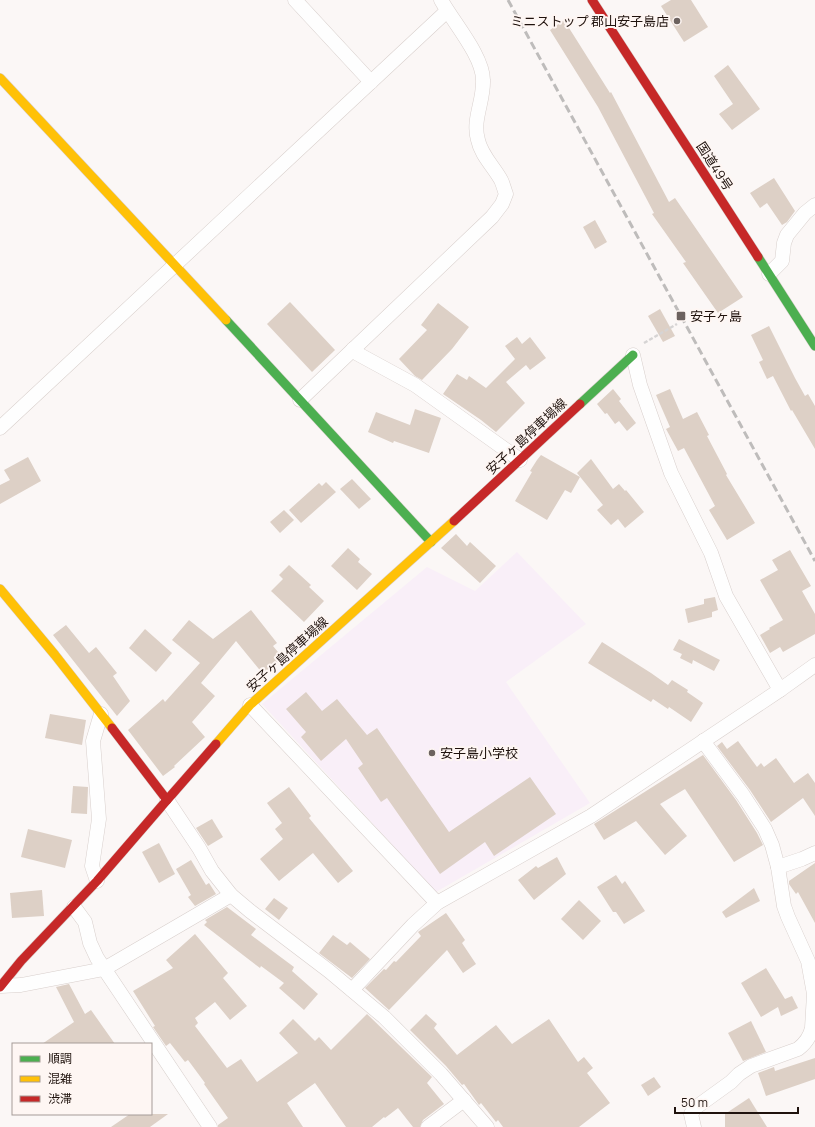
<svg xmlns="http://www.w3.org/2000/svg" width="815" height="1127" font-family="Manrope,'Noto Sans JP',sans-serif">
<rect width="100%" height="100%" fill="#fbf7f6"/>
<polygon fill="#f9eff8" points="517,552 586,624 506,682 590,803 436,892 262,704 427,567 475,591"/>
<g fill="#ddd0c6">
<polygon points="671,0 691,0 708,27 684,42 661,6"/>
<polygon points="564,20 610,93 611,92 669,202 675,198 743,297 718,313 683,263 686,262 652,214 654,213 598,107 550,30"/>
<polygon points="728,65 760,109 732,130 719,114 733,104 714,76"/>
<polygon points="774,178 795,211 787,222 782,225 767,203 760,208 750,193"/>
<polygon points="595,220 607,242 595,249 583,227"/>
<polygon points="290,302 335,350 312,372 267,324"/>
<polygon points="438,303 469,327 452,349 422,380 415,376 399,359 427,330 421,325"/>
<polygon points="660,309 675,336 663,342 648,316"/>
<polygon points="769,326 795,378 805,396 808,394 815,406 815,449 792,410 791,411 773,376 767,379 759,362 763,360 751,335"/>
<polygon points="517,337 522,344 530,337 546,358 530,370 526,365 506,382 525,403 496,432 481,420 443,394 457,374 467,380 469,376 486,388 515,359 505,346"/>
<polygon points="613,389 621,399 619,401 636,423 627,431 619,421 615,424 607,413 605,414 597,404"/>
<polygon points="670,389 683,419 697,412 709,435 707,436 727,474 726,475 755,523 727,540 709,510 715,506 684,448 678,451 666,429 670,427 656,395"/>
<polygon points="415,409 441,418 429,453 394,441 393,443 368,432 376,412 410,425"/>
<polygon points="541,455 580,477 571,493 565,490 547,520 515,501 532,472 530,471 537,460"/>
<polygon points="28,457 41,481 0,504 0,485 10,480 4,470"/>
<polygon points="591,459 613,489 619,484 625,491 626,490 644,512 625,528 618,519 611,525 597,510 603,505 577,473"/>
<polygon points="352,479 371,499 359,509 340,489"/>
<polygon points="326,482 336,492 301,523 289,510 319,483 322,486"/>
<polygon points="284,510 294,520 280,533 270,522"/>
<polygon points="456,534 467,546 470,542 496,566 480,583 441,548"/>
<polygon points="348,548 360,559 358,562 372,574 357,590 331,566"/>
<polygon points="790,550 811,586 802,591 815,614 815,634 783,652 780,647 770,653 760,635 770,629 769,628 783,620 760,580 778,570 772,560"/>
<polygon points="289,565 311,585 309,587 324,601 304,622 271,591 283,579 279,575"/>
<polygon points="715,597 718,610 712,612 712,617 688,623 685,609 704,604 704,599"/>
<polygon points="251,610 277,643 273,646 283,658 263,674 236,641 201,683 215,696 192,722 205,737 174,766 175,767 163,776 128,730 163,699 165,702 200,663 172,640 189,620 213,639"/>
<polygon points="66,625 89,653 96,647 117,673 113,676 130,701 117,716 53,635"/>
<polygon points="145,629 172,653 156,672 129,648"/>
<polygon points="679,639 720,660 714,671 693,660 692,664 680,658 682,654 673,650"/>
<polygon points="602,642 651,673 668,685 672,680 688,690 687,692 703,703 691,722 669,707 668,709 653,699 651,702 588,663"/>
<polygon points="306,692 322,711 337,699 367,735 377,728 449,832 530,777 556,814 494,856 485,842 440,874 387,798 381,802 358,768 363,764 346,739 321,761 301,737 306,732 286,709"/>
<polygon points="50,714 86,720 82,745 45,738"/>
<polygon points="738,741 757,767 761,763 764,767 776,758 794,783 808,773 815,783 815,816 803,798 771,822 750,790 717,746 722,742 727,749"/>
<polygon points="703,755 736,800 757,833 763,845 734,862 685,789 660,804 687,836 665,855 636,821 604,840 594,824"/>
<polygon points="73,786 88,787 87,814 71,813"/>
<polygon points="289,787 311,816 309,818 353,871 338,883 313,853 279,881 260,859 283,839 275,829 282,823 267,803"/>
<polygon points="212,819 223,837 208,846 196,828"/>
<polygon points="28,829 72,840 65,868 21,857"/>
<polygon points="159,843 175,874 159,883 142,852"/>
<polygon points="557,857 566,874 534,900 518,880 536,866 538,868"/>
<polygon points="191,860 206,885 209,883 216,894 195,906 188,897 191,895 176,869"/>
<polygon points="815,863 815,923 798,892 796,894 789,884 789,881"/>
<polygon points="616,875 622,884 625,881 645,911 624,924 616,912 613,912 597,887"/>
<polygon points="754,888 760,901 726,918 722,912"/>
<polygon points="42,890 44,916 12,918 10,893"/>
<polygon points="274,898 288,908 279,920 265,909"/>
<polygon points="579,900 601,921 583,940 561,919"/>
<polygon points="227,907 256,929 251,935 294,967 292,971 318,994 304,1010 279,988 284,983 261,966 260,968 204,925 207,922 205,920"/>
<polygon points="446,913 465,940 462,943 476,964 463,973 447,950 389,1010 365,988 384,969 386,970 394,961 396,962 421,936 418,932"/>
<polygon points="195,934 228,973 223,978 247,1006 230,1020 215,1002 195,1018 198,1023 195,1026 227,1068 241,1059 257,1082 298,1053 279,1033 293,1019 315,1041 319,1037 331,1050 367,1014 432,1077 427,1083 444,1104 423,1120 420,1127 413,1127 398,1108 385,1118 384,1117 372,1127 346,1127 315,1083 287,1103 303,1127 218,1127 218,1125 228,1118 204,1084 205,1083 188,1060 185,1062 170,1043 166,1046 153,1027 155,1026 133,991 173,968 166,960"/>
<polygon points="333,935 347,945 350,942 370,959 352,978 319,953"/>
<polygon points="766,968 785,999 792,996 798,1008 781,1016 778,1007 761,1017 741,983"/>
<polygon points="69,984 85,1014 91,1010 115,1044 42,1044 74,1022 56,987"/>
<polygon points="426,1014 437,1024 434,1028 457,1055 496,1025 512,1044 549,1019 578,1062 584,1057 593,1068 587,1073 610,1103 579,1127 503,1127 498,1120 496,1122 481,1103 479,1105 464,1084 462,1085 446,1066 410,1030"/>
<polygon points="751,1021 766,1052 743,1061 728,1033"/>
<polygon points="815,1058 815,1079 766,1096 758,1073 774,1067 775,1071"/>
<polygon points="654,1077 661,1087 648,1096 641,1085"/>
<polygon points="749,1098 767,1127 725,1127 725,1114"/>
<polygon points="130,1114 168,1114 150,1127 111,1127"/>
</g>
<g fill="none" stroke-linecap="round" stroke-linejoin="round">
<defs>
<g id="street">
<polyline points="295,0 371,82"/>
<polyline points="769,274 782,261 784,243 787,235 805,213 815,205"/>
<polyline points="353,349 358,354 415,385 520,460"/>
<polyline points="633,355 640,385 671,473 711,553 726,596 780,690"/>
<path d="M300 400 492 217 502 204 506 194C504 189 503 184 501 180 494 167 481 155 478 140 472 120 484 101 483 80 483 56 453 22 441 0"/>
<polyline points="0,428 447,11"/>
<polyline points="250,705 437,903"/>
<polyline points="167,800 199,848 212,871 231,895 250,911 329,971 384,1017 441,1074 487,1127"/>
<polyline points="778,867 802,859 815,853"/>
<polyline points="97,881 92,866 99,819 93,741 101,714"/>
<polyline points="74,907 85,922 90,943 97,958 210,1127"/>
<polyline points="1,986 21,985 104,969 231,895"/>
<polyline points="352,990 413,925 437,903 591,816 780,690 815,665"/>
<polyline points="428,1127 464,1100"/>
<path d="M694 1127 691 1114 695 1108 731 1082 739 1074 751 1066 798 1049C806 1043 810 1037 812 1028L814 994 808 961 788 917 784 906 778 867 772 845 765 829 743 795 703 741"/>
</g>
<g id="fast">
<polyline points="758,257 815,346"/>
<polyline points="226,320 431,542"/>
<polyline points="580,404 633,355"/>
</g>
<g id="slow">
<polyline points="0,78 226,320"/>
<polyline points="0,589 55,655 112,728"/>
<polyline points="216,744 250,705 454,521"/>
</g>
<g id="jam">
<polyline points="592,0 758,257"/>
<polyline points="454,521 580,404"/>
<polyline points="112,728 167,800 216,744"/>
<polyline points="0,987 21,961 97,881 167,800"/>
</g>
</defs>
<use href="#street" stroke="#d8cfcc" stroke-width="15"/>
<use href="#fast" stroke="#d8cfcc" stroke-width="10"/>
<use href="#slow" stroke="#d8cfcc" stroke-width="10"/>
<use href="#jam" stroke="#d8cfcc" stroke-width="10"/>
<polyline stroke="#d6d4d4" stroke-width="2.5" stroke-dasharray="4 2" stroke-linecap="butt" points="644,343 677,324"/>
<use href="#street" stroke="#fefefe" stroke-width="14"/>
<use href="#fast" stroke="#4caf50" stroke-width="9"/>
<use href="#slow" stroke="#ffc107" stroke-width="9"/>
<use href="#jam" stroke="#c62828" stroke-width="9"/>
<polyline stroke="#bebcbb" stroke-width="3" stroke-dasharray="8 4" stroke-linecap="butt" points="508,0 815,561"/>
</g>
<g fill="#6c625f" stroke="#fef6f3" stroke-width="1.5">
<circle cx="677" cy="21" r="4"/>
<rect x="676" y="311" width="10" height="10" rx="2"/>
<circle cx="432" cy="753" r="4"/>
</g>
<g text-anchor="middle" stroke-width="4" stroke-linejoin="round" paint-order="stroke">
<g font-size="13" fill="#1f120d" stroke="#fef6f3" text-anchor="start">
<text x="669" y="26" text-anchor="end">ミニストップ 郡山安子島店</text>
<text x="690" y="321">安子ヶ島</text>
<text x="440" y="758">安子島小学校</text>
</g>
<g font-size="13" fill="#1f120d" stroke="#fef6f3">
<text transform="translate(715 166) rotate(57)" y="5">国道49号</text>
<text transform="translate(526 436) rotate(-43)" y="5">安子ヶ島停車場線</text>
<text transform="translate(287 654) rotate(-42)" y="5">安子ヶ島停車場線</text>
</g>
</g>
<rect x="12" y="1043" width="140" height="72" fill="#fef6f3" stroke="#a59b97"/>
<rect x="20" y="1056" width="20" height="6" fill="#4caf50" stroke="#a59b97"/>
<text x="48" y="1063" font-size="12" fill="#1f120d">順調</text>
<rect x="20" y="1076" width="20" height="6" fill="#ffc107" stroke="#a59b97"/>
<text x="48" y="1083" font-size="12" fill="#1f120d">混雑</text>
<rect x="20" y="1096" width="20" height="6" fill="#c62828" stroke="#a59b97"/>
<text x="48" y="1103" font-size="12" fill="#1f120d">渋滞</text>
<path d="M675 1107v6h123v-6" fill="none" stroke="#1f120d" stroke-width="2"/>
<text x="681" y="1107" font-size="12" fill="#1f120d" stroke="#fef6f3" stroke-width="3" paint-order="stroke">50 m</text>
</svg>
